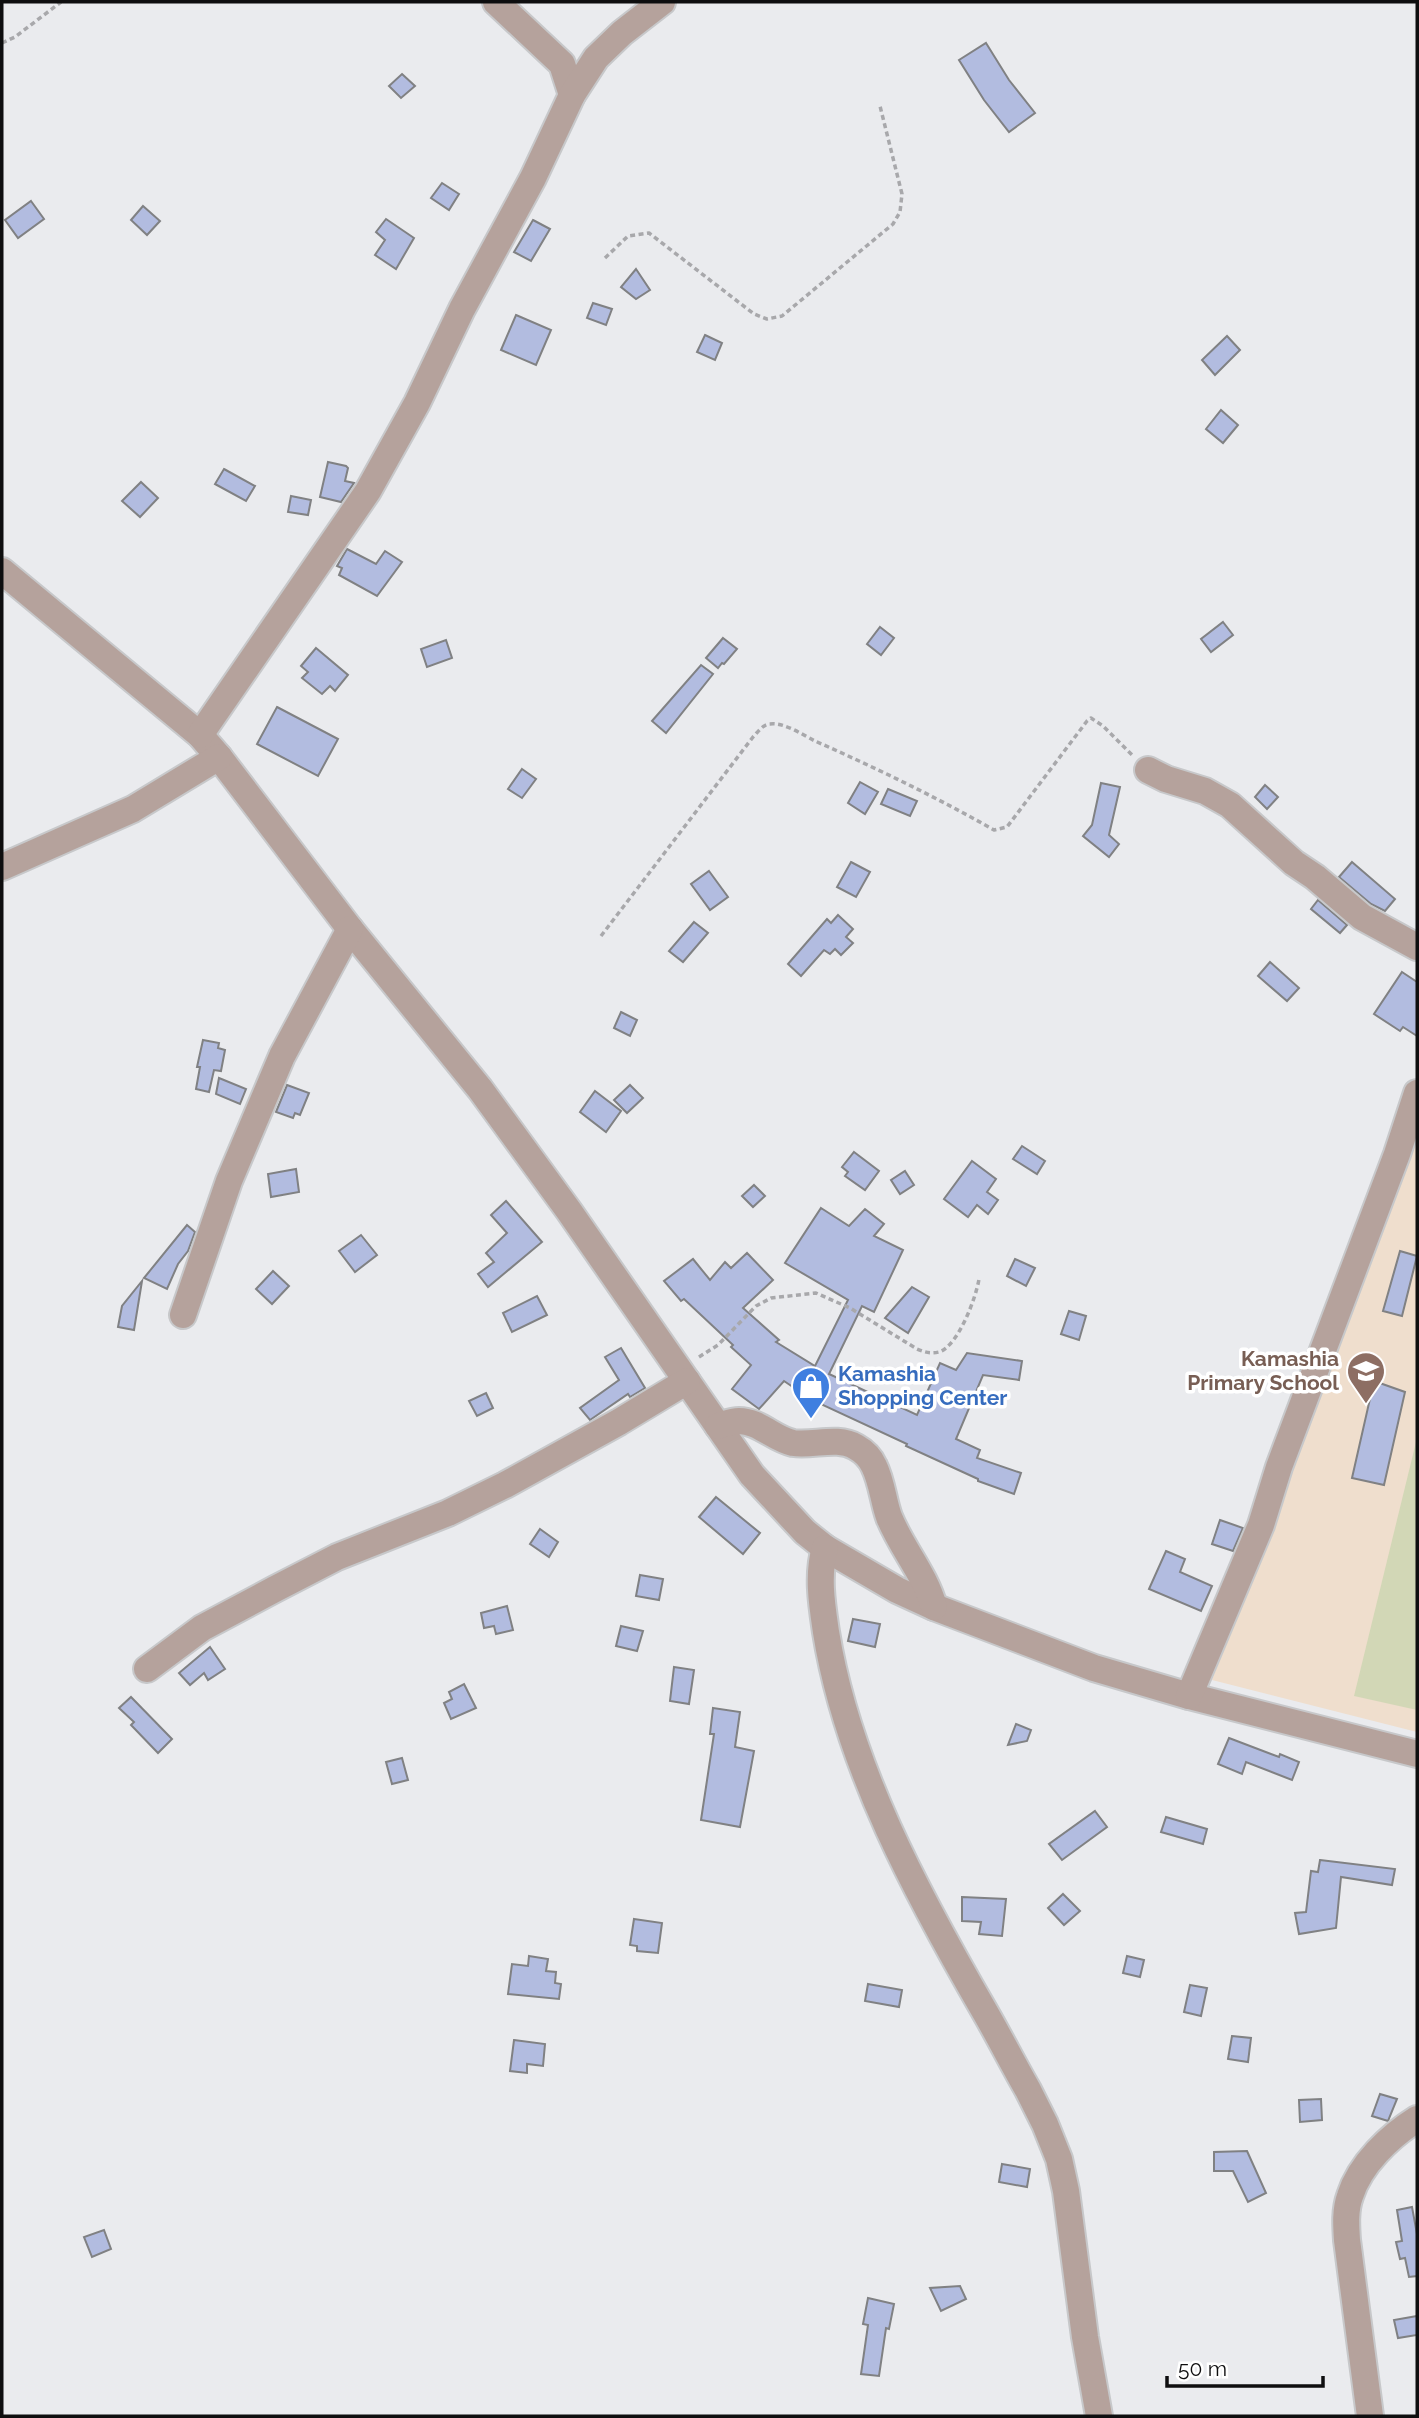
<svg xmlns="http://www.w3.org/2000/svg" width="1419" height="2418" font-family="Raleway,sans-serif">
<rect width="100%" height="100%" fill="#eaebee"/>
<polygon fill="#efdecd" points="1417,1136 1417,1732 1212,1680 1270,1532 1361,1278"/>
<polygon fill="#d2d7b6" points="1417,1438 1417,1710 1354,1696"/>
<g fill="#b2bce0" stroke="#808183" stroke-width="2">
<polygon points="986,43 1009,80 1035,113 1009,132 984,100 959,60"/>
<polygon points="402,74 415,86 401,98 389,86"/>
<polygon points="442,183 459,194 449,210 431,198"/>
<polygon points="31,201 44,219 18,238 5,220"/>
<polygon points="143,206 160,221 147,235 131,220"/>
<polygon points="386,219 414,238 396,269 375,255 385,240 376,232"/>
<polygon points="533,220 550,229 531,261 514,252"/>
<polygon points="636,269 650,290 636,299 621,287"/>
<polygon points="593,303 612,309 606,325 587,318"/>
<polygon points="516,315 551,330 536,365 501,350"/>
<polygon points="705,335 722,343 715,360 697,352"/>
<polygon points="1227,336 1240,350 1215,375 1202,360"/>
<polygon points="1221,410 1238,425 1223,443 1206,429"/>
<polygon points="328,462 346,466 348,468 345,481 354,483 341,502 320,497"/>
<polygon points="224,469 255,486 246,501 215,484"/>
<polygon points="141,482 158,498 140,517 122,501"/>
<polygon points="291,496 311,500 308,515 288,512"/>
<polygon points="347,549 376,564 385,551 402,562 377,596 339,575 342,568 337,566"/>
<polygon points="1223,622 1233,635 1211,652 1201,639"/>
<polygon points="880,627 894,638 881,655 867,644"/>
<polygon points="723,638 737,649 724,664 722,663 718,668 706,658"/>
<polygon points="446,640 452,658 427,667 421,649"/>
<polygon points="316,648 348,675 335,691 330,686 322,694 302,678 308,672 301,666"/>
<polygon points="701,665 713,674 666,733 652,721"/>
<polygon points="277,707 338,739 318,776 257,744"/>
<polygon points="522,769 536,779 522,798 508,789"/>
<polygon points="860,782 878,792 865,814 848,803"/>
<polygon points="1101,783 1120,787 1109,835 1119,844 1109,857 1083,836 1092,825"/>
<polygon points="1265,785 1278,797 1267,809 1255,797"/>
<polygon points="888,789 917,801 910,816 881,804"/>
<polygon points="851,862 870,872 856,897 837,887"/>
<polygon points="1352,862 1395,899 1385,911 1371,904 1339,877"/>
<polygon points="709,871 728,897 710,910 691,884"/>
<polygon points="1318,900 1347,925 1340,933 1311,909"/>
<polygon points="838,915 853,929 846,937 853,943 841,955 835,949 830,954 824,950 801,976 788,964 827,919 831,923"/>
<polygon points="694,922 708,933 683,962 669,951"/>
<polygon points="1270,962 1299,988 1287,1001 1258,976"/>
<polygon points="1402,972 1417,982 1417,1036 1403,1027 1400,1031 1374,1014"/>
<polygon points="621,1012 637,1020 630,1036 614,1028"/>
<polygon points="203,1040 219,1043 218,1048 225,1050 221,1071 214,1070 209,1092 196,1089 200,1067 197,1067"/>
<polygon points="219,1078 246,1089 240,1104 216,1094"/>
<polygon points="287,1085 309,1093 300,1115 295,1113 293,1118 276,1112"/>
<polygon points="630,1085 643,1098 627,1113 614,1100"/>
<polygon points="595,1091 621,1111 606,1132 580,1112"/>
<polygon points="1022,1146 1045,1161 1037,1174 1013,1159"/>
<polygon points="854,1152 879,1171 865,1190 845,1176 848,1172 842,1167"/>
<polygon points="972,1161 996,1179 987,1192 998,1200 988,1214 977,1205 968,1217 944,1199"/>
<polygon points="296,1169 299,1192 271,1197 268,1174"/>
<polygon points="905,1171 914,1185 900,1194 891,1180"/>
<polygon points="754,1185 765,1196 753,1207 742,1196"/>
<polygon points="506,1201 542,1242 488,1287 478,1274 494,1262 486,1253 507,1233 491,1215"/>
<polygon points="821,1208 849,1226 865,1209 884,1224 874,1236 903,1250 874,1312 862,1306 829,1374 917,1415 940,1363 956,1370 967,1353 1022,1361 1019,1380 983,1375 956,1439 980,1450 977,1458 1021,1473 1014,1494 978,1481 978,1479 906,1446 907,1444 812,1400 784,1381 759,1409 732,1389 751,1365 731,1347 733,1345 684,1299 681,1301 664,1281 693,1259 710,1280 725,1262 731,1268 747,1253 773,1280 743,1308 779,1340 776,1342 815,1366 848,1300 785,1263"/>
<polygon points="187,1225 195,1232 188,1251 178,1264 167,1289 144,1278"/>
<polygon points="361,1235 377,1255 355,1272 339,1251"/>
<polygon points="1400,1251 1417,1256 1402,1316 1383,1311"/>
<polygon points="1015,1259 1035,1268 1026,1286 1007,1276"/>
<polygon points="273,1271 289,1286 272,1304 256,1289"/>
<polygon points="142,1281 134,1330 118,1327 122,1306"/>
<polygon points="912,1287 929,1297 908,1333 885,1318"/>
<polygon points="537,1296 547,1315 512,1332 503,1313"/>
<polygon points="1069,1311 1086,1316 1079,1340 1061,1334"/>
<polygon points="621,1348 645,1388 630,1397 628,1394 590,1420 580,1408 619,1380 605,1357"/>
<polygon points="1374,1381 1405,1392 1384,1485 1352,1478"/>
<polygon points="486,1393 493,1408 477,1416 469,1401"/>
<polygon points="716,1497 760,1533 743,1554 699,1517"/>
<polygon points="1220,1520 1243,1528 1233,1551 1212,1544"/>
<polygon points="540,1529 558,1542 549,1557 530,1544"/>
<polygon points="1166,1551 1185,1559 1180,1572 1212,1586 1201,1611 1149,1589"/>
<polygon points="640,1575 663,1579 659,1600 636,1596"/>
<polygon points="507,1606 513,1630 496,1634 494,1626 484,1628 481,1613"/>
<polygon points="853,1619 880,1624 875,1647 848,1641"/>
<polygon points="621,1626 643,1631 637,1651 616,1646"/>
<polygon points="210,1647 225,1669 208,1680 204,1673 190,1685 179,1673"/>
<polygon points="674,1667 694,1670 689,1704 670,1701"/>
<polygon points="464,1684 476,1708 451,1719 444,1703 452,1699 449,1692"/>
<polygon points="131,1697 172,1739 158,1753 131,1725 134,1722 119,1708"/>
<polygon points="713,1708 740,1712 735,1747 754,1751 740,1827 701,1820 714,1734 710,1734"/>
<polygon points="1016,1724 1031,1730 1027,1741 1008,1745"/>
<polygon points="1229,1738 1279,1757 1280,1754 1299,1762 1292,1780 1246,1762 1242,1774 1218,1764"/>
<polygon points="402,1758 408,1780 392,1784 386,1762"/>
<polygon points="1095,1811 1107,1827 1062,1860 1049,1844"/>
<polygon points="1166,1817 1207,1829 1203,1844 1161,1832"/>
<polygon points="1320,1860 1395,1869 1392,1885 1341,1877 1336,1928 1299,1934 1295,1913 1306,1912 1311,1871 1318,1872"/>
<polygon points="1063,1894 1080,1911 1064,1925 1048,1908"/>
<polygon points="962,1897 1006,1899 1002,1936 979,1934 981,1922 962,1921"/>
<polygon points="634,1919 662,1923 658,1953 637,1951 637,1946 630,1945"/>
<polygon points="529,1956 548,1959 546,1971 556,1972 555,1983 561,1984 559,1999 508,1994 512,1964 528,1966"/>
<polygon points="1127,1956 1144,1960 1140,1977 1123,1973"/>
<polygon points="868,1984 902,1990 899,2007 865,2001"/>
<polygon points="1190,1985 1207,1988 1201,2016 1184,2012"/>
<polygon points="1232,2036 1251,2038 1248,2062 1228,2059"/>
<polygon points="514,2040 545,2044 543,2066 527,2064 527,2073 510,2071"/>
<polygon points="1380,2094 1397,2099 1388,2121 1372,2116"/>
<polygon points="1321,2099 1322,2120 1300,2122 1299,2100"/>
<polygon points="1247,2151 1266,2193 1248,2202 1233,2171 1214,2171 1214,2152"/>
<polygon points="1002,2164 1030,2169 1027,2187 999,2182"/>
<polygon points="1412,2207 1417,2234 1417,2276 1409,2277 1405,2258 1400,2259 1396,2242 1402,2241 1397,2210"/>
<polygon points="104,2230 111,2249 92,2257 84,2237"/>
<polygon points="960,2286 966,2299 941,2311 930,2288"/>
<polygon points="868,2298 894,2304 889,2329 886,2328 879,2376 861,2374 868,2325 863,2324"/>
<polygon points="1417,2316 1417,2335 1398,2338 1394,2320"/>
</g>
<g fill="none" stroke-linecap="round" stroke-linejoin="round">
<defs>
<g id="minor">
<polyline points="496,2 562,64 572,95"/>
<polyline points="2,571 200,735 219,757 350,929 480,1089 569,1211 752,1475 805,1532 825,1548 897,1590 934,1607 1094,1668 1189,1696 1417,1754"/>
<polyline points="200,735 368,491 417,403 462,309 533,178 572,95 596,58 622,33 662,2"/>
<polyline points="1148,770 1166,779 1205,791 1230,805 1294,863 1315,877 1362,917 1417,947"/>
<polyline points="2,867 133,809 219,757"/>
<polyline points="183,1315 229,1181 282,1056 350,929"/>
<path d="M718 1426C725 1424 732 1421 739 1421 759 1421 774 1439 793 1443 814 1446 837 1436 856 1447 865 1452 870 1457 874 1466 882 1482 883 1500 889 1517 902 1549 925 1574 934 1607"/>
<path d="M825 1548C817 1575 822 1605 826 1632 847 1765 918 1896 985 2012 1000 2038 1013 2064 1028 2090L1045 2124 1059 2159 1066 2191 1085 2337 1099 2416"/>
<polyline points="147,1669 202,1628 275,1589 337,1557 448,1513 505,1485 619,1422 687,1381"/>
<polyline points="1189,1696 1261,1525 1279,1467 1397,1154 1417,1093"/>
<path d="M1370 2416 1347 2240C1346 2225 1345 2210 1350 2196 1360 2164 1390 2136 1417 2119"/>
</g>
</defs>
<use href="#minor" stroke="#c7c8ca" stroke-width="30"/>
<g stroke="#a8a8ab" stroke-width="3.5" stroke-dasharray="5 3.5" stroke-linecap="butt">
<polyline points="2,43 15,37 61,2"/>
<polyline points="605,258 628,236 649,233 754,314 767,319 782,316 893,224 900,212 902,194 880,106"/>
<path d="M601 936 753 737C758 732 763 724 770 724 784 722 803 735 815 741 876 768 936 797 994 830L1007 827 1087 721 1091 718 1103 726 1133 756"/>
<path d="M699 1357 718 1345 756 1306 771 1298 816 1293 850 1308 917 1349C924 1352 930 1354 939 1352 958 1346 976 1298 979 1279"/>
</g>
<use href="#minor" stroke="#b5a29c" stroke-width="26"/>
</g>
<defs>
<symbol id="school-pin" viewBox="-11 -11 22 30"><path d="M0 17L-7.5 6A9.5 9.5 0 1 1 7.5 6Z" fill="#8d6e63" stroke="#fff"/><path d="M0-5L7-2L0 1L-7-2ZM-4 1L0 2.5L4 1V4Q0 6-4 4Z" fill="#fff"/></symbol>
<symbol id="shop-pin" viewBox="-11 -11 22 30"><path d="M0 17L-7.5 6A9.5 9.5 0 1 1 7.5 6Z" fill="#3f7fe0" stroke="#fff"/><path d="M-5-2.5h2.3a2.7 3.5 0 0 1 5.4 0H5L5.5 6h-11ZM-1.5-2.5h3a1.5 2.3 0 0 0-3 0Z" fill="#fff"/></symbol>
</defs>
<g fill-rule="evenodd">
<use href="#school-pin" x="1344" y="1349" width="44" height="60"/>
<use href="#shop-pin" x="789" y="1364" width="44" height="60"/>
</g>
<g text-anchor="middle" stroke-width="7" stroke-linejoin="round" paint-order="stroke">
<g font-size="21" font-weight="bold" fill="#785e54" stroke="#fff" text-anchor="end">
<text x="1339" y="1366">Kamashia<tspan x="1339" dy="24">Primary School</tspan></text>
</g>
<g font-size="21" font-weight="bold" fill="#366cbe" stroke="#fff" text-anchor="start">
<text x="838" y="1381">Kamashia<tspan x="838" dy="24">Shopping Center</tspan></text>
</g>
</g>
<rect width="1419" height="2418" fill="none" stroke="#0e0e0f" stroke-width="7"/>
<path d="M1167 2376v10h156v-10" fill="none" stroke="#0e0e0f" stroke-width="3.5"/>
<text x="1178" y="2376" font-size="21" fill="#0e0e0f" stroke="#ffffff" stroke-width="5" paint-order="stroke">50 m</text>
</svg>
